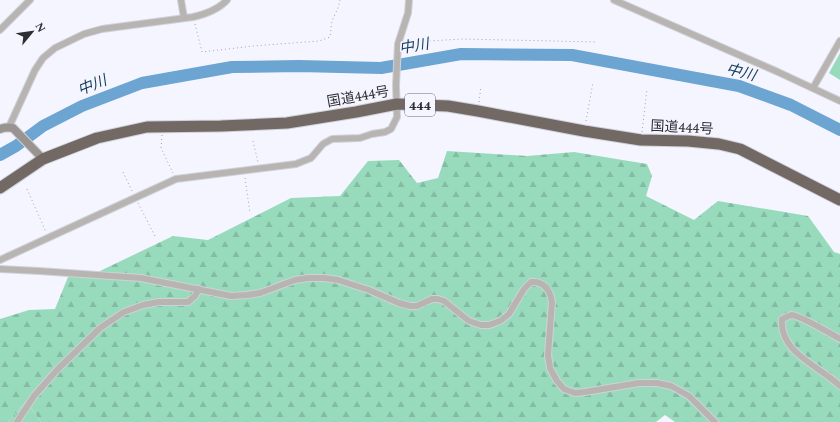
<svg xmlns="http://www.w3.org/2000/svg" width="840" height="422" font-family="Spectral,'Noto Sans JP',serif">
<defs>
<pattern id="grass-tufts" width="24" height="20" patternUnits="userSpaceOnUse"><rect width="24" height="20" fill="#98dbbc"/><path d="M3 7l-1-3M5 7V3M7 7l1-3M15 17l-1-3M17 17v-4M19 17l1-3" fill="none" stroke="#83bca2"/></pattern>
<pattern id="forest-firs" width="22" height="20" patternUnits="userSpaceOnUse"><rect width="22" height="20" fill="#98dbbc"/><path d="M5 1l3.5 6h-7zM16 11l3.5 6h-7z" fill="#83bca2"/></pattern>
</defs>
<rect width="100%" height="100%" fill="#f4f5ff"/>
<polygon fill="url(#grass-tufts)" points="26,401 41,422 8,422"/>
<polygon fill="url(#forest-firs)" points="447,151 527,156 574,152 647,164 652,176 646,196 694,220 718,201 808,216 834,252 840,254 840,422 675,422 665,415 656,422 41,422 26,401 8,422 0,422 0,319 29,310 55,309 68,277 100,271 173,236 208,240 291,198 340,196 368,161 399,160 417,183 438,178"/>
<polygon fill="#98dbbc" points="840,53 840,80 829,73"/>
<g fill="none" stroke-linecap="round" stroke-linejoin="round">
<polyline stroke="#6ca4d2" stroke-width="12" points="0,155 16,146 43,126 82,106 142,83 232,67 299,66 381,68 461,54 572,55 739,86 791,105 840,130"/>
<defs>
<g id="street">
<polyline points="181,0 184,18"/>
<polyline points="614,0 778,72 840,101"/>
<polyline points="0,30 30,0"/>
<polyline points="813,88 840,41"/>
<path d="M9 127 35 70 43 58 55 48 84 34 102 29 193 17C206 14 218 10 227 0"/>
<polyline points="0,260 176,179 296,164 311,158 323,144 332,139 360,138 372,134 385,132 391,129 397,117 396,85 398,44 408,13 409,0"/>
<path d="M0 269 39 271 141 278 231 296 247 295 260 293 295 280 308 278H324L338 280 369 290 399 303 410 306H417L432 299H438L444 301 469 321 481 325H489L500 321 509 314 524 289 531 282C544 281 550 290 552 302L548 355 550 368 557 381 564 389 575 393 585 392 639 383H657L671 386 689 396 715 422"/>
<path d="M840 339C831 334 800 315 791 315 788 316 785 318 782 319 779 353 820 366 840 386"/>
<polyline points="17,422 34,396 57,370 100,328 124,312 143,305 159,302 188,302 195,296 199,289"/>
</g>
<path id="secondary" d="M0 129C5 127 8 127 13 128L43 159"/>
<polyline id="highway" points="0,188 43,159 97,138 147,127 221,126 287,123 356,112 397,104 448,106 478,111 584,131 641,140 688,141 719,144 740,149 840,200"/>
</defs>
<use href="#street" stroke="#d0d1da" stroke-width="8"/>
<use href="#secondary" stroke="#d0d1da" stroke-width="10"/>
<use href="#highway" stroke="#d0d1da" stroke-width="13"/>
<g stroke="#a1a2a9" stroke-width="1" stroke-dasharray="1 3" stroke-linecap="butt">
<polyline points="195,24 202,52 253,46 319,41 330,37 332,21 338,8 340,0"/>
<polyline points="406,40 412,42 462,39 597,42"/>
<polyline points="479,102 481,86"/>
<polyline points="586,121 593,82"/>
<polyline points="642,132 647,89"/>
<polyline points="162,135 161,148 173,173"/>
<polyline points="253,141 258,162"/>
<polyline points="123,172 132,191"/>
<polyline points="245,178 250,213"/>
<polyline points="27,189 46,232"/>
<polyline points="138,203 155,236"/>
</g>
<use href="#street" stroke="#b8b4b1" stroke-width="6"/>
<use href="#secondary" stroke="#9a9490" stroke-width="8"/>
<use href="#highway" stroke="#726964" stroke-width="11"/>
</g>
<g text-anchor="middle" stroke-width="3.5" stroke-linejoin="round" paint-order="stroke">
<rect fill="#f4f5ff" stroke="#696a70" stroke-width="1" x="405" y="94" width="30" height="22" rx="3"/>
<g font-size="13" font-weight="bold" fill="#2d2e32">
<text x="420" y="110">444</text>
</g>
<g font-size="14" fill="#2d2e32" stroke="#f4f5ff">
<text transform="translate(358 96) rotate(-10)" y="5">国道444号</text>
<text transform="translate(682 127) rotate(3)" y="5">国道444号</text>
</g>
<g font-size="15" font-style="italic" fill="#123d5c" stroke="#f4f5ff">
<text transform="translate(414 46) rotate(-10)" y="5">中川</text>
<text transform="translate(741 72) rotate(15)" y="5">中川</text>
<text transform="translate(92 85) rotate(-22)" y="5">中川</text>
</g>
</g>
<g transform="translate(32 32) rotate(61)" stroke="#f4f5ff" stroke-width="3" paint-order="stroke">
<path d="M0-3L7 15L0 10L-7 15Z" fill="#2d2e32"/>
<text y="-6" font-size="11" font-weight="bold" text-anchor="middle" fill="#2d2e32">N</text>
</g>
</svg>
